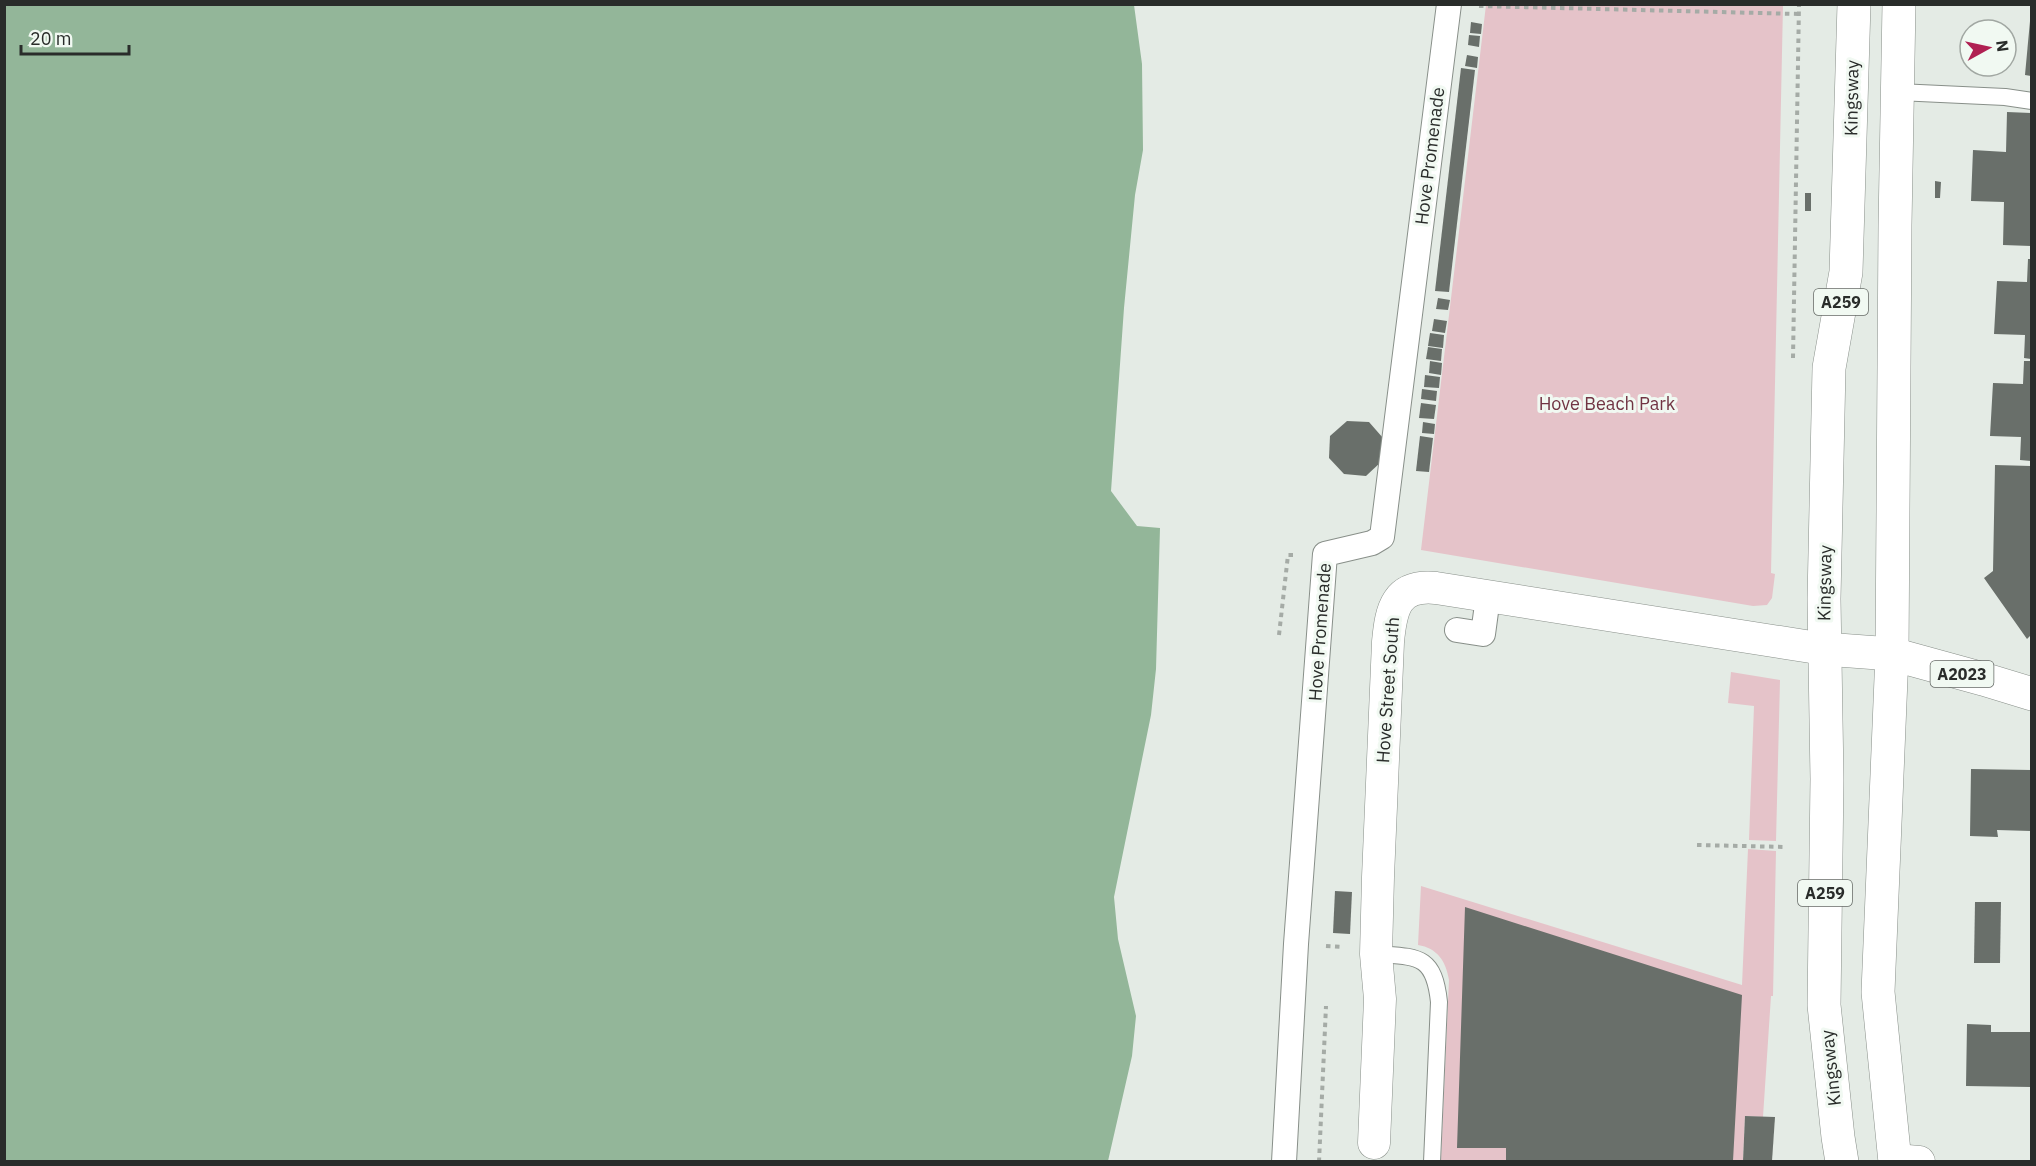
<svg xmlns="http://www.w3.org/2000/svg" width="2036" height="1166" font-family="'IBM Plex Sans',sans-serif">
<rect width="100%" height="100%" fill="#e4ebe5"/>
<g fill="#e5c3c9">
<polygon points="1486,5 1783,5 1771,573 1775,574 1772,598 1767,605 1753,606 1421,550"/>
<polygon points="1731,672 1780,680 1776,841 1749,840 1754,706 1728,703"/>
<path d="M1748 849 1776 851 1773 996H1771L1763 1117 1745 1116 1743 1161 1473 1162 1441 1160 1449 980C1446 961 1437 948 1418 945L1421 886 1742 985Z"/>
</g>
<polygon fill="#93b699" points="5,4 1134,5 1142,64 1143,150 1135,195 1124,308 1111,491 1137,526 1160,528 1156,669 1151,715 1114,897 1118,939 1136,1016 1132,1056 1108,1161 5,1161"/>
<g fill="#696f6a">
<polygon points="2030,21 2031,22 2031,76 2025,75"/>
<polygon points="1471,22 1482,24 1481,34 1470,33"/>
<polygon points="1469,35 1480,36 1479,47 1468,45"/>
<polygon points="1467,55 1478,57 1477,68 1465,66"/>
<polygon points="1461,68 1475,70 1449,292 1435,291"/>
<polygon points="2007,112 2031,113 2031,246 2003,245 2004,202 1971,201 1973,150 2006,152"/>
<polygon points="1935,181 1941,182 1940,198 1935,198"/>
<rect x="1805" y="193" width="6" height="18"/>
<polygon points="2028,259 2031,259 2031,359 2024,358 2025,335 1994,334 1997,281 2027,282"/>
<polygon points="1438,298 1450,300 1448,310 1436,309"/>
<polygon points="1434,319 1447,321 1445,333 1432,331"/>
<polygon points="1430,333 1444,335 1443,348 1428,346"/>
<polygon points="1428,347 1442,349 1441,361 1426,359"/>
<polygon points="1430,361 1442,363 1441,375 1429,373"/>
<polygon points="2024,361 2031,361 2031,461 2020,460 2021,437 1990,436 1993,383 2023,384"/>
<polygon points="1425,375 1440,377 1439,388 1424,387"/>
<polygon points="1422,389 1437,391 1436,401 1421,399"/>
<polygon points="1421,403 1436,405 1434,419 1419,418"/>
<polygon points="1347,421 1369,422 1383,438 1382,461 1366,476 1344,474 1329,458 1330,436"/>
<polygon points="1423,422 1435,424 1434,434 1422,433"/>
<polygon points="1420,436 1433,438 1429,472 1416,471"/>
<polygon points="1995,465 2031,466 2031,635 2027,639 1984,578 1993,571"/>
<polygon points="1971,769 2031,770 2031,831 1997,830 1998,837 1970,836"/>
<polygon points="1335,891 1352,892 1350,934 1333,933"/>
<polygon points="1975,902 2001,902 2000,963 1974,963"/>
<polygon points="1465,907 1742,995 1733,1161 1506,1161 1506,1148 1457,1148"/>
<polygon points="1967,1024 1991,1025 1991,1032 2031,1032 2031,1087 1966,1086"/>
<polygon points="1745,1116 1775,1117 1772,1161 1743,1161"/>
</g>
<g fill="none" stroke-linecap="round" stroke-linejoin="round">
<defs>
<g id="service">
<polyline points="1898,92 2005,97 2032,101"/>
<path d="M1376 954C1417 957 1434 954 1439 1002L1432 1162"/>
</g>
<g id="pedestrian">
<polyline points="1457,630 1483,634 1488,597"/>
<polyline points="1284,1162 1296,944 1325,554 1372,543 1382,537 1449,4"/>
</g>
<g id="minor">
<path d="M1374 1143 1380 999 1376 954 1378 877 1388 642C1391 609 1396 584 1436 588L1824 649"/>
<polyline points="1895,1160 1919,1162"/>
</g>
<g id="primary">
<polyline points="1824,649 1892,654 1983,679 2032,694"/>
<polyline points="1842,1162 1838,1137 1824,1005 1827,779 1824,599 1829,368 1846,272 1854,4"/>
<polyline points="1895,1162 1878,992 1892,654 1895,225 1899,4"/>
</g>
</defs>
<use href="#service" stroke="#888f89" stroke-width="18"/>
<use href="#pedestrian" stroke="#888f89" stroke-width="26"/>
<use href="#minor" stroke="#888f89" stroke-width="33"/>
<use href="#primary" stroke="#888f89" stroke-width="34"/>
<g stroke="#a5aba6" stroke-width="4" stroke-dasharray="4.5 4.5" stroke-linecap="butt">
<polyline points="1479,6 1799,14"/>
<polyline points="1793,358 1799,4"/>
<polyline points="1279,635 1288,555 1297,555"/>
<polyline points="1697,845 1786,847"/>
<polyline points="1326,946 1342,947"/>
<polyline points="1319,1162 1326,1006"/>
</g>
<use href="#service" stroke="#fff" stroke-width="16"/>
<use href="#pedestrian" stroke="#fff" stroke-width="24"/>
<use href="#minor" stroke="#fff" stroke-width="32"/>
<use href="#primary" stroke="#fff" stroke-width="33"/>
</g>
<g text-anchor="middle" stroke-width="6" stroke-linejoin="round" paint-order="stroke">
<g fill="#f1f9f2" stroke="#656a66" stroke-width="1.5">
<rect x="1814" y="289" width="54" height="26" rx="4.5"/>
<rect x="1930.5" y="661" width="63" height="26" rx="4.5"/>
<rect x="1798" y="880" width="54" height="26" rx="4.5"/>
</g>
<g font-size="16" font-weight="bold" fill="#292c2a">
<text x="1841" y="308">A259</text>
<text x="1962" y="680">A2023</text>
<text x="1825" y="899">A259</text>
</g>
<g font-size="18" fill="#292c2a" stroke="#f1f9f2">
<text transform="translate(1852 98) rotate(-89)" y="6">Kingsway</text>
<text transform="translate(1430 156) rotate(-83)" y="6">Hove Promenade</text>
<text transform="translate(1825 583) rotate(-89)" y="6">Kingsway</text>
<text transform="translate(1320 632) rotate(-86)" y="6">Hove Promenade</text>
<text transform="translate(1388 690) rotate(-86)" y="6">Hove Street South</text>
<text transform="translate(1831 1068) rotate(-96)" y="6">Kingsway</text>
</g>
<g font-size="18" fill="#713443" stroke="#f1f9f2">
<text x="1607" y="410">Hove Beach Park</text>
</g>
</g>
<rect width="2036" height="1166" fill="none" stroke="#292c2a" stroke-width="12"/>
<g transform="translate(1988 48) rotate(82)"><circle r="28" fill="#f1f9f2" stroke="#a1a7a2" stroke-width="1.5"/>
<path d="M0-4.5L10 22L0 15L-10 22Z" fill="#b02052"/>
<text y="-9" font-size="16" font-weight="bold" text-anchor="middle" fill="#292c2a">N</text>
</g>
<path d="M21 45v9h108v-9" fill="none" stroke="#292c2a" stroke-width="3"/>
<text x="30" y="45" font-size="18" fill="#292c2a" stroke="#f1f9f2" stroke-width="4.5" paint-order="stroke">20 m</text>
</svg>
